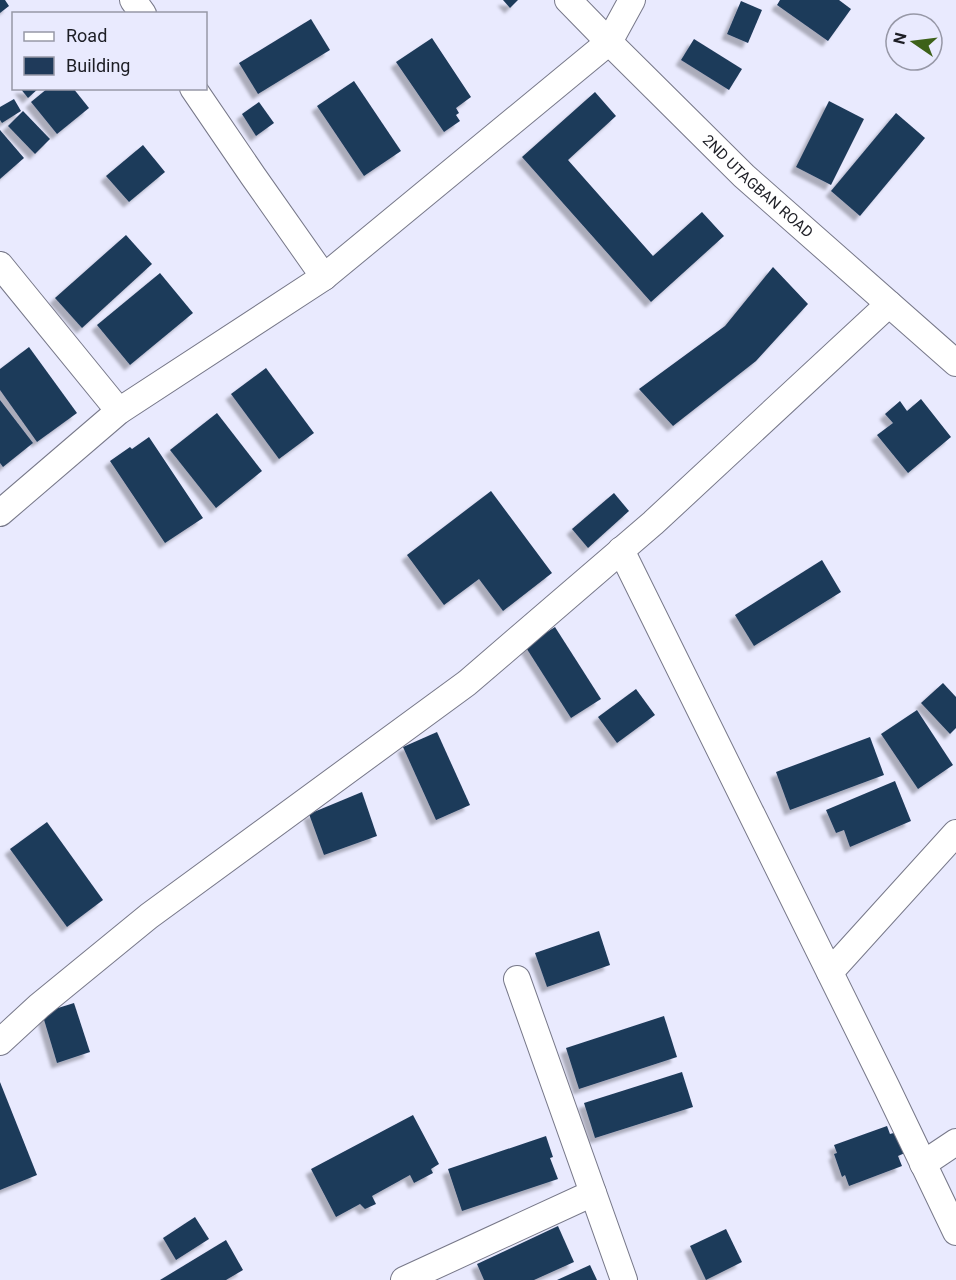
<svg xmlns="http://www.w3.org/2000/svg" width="956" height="1280" font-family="Roboto,sans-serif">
<defs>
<filter id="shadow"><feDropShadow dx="-5.5" dy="5.5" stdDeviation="1.5" flood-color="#0004"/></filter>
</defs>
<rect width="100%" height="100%" fill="#e9eafe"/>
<g fill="#1f3a5a" filter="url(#shadow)">
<polygon points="0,0 5,0 9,6 0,13"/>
<polygon points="503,0 518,0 510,8"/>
<polygon points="780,0 839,0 851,9 828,41 777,5"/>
<polygon points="741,1 762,10 748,43 727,34"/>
<polygon points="311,19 330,50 258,94 239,63"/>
<polygon points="432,38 471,97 456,108 459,113 456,115 460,121 444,132 396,62"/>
<polygon points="694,39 742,69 729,90 681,60"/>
<polygon points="354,81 401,151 364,176 317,106"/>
<polygon points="20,88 39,88 28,98"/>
<polygon points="48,88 73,88 89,108 57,134 31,102"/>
<polygon points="595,92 616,116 568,160 653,256 702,212 724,236 651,302 522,157"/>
<polygon points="14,99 21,111 2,123 0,120 0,107"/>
<polygon points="829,101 864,119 831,185 796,167"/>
<polygon points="259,102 274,123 256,136 242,114"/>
<polygon points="23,111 50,139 35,154 8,126"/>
<polygon points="896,113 925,138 860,216 831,191"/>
<polygon points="0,130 24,158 0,179"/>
<polygon points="143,145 165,172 129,202 106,176"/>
<polygon points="126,235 152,264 82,328 55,298"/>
<polygon points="773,267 808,304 756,361 673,426 639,389 725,326"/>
<polygon points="160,273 193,313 130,365 97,325"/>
<polygon points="29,347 77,413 37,442 0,390 0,369"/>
<polygon points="266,368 314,433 279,459 231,394"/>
<polygon points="921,399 951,437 908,473 877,435 893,423 885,414 900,401 907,411"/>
<polygon points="0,400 33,443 3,467 0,463"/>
<polygon points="217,413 262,471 216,508 170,450"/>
<polygon points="149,437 203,518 165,543 110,461 130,447 132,449"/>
<polygon points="491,491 552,573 503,611 479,579 444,605 407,555"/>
<polygon points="614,493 629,511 588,548 572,529"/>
<polygon points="822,560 841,592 754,646 735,615"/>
<polygon points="555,627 601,699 571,718 525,646"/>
<polygon points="943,683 956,697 956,728 950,734 921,703"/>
<polygon points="636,689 655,715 617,743 598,717"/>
<polygon points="917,710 953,765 918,789 881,734"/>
<polygon points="437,732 470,805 436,820 403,747"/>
<polygon points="870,737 884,775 790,810 776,772"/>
<polygon points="895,781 911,821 850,847 844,830 836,833 826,810"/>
<polygon points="362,792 377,836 324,855 309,814"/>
<polygon points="47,822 103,900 67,927 10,849"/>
<polygon points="599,931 610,965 547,987 535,953"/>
<polygon points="74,1003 90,1052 57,1063 42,1013"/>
<polygon points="664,1016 677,1057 579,1089 566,1048"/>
<polygon points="682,1072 693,1107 595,1138 584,1103"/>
<polygon points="0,1082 37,1175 0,1190"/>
<polygon points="413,1115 439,1164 431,1169 433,1173 414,1183 410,1175 372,1196 376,1204 365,1209 360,1204 336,1217 311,1169"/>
<polygon points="887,1126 890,1134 897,1132 905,1153 898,1156 902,1166 849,1186 845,1175 842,1177 834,1154 837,1153 834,1145"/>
<polygon points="546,1136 553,1157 550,1158 558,1179 462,1211 448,1169"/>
<polygon points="195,1217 209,1239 176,1260 163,1238"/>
<polygon points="558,1226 574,1262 534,1280 484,1280 477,1264"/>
<polygon points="726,1229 742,1262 706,1280 690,1246"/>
<polygon points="226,1240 243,1270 226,1280 160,1280"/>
<polygon points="590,1265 597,1280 557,1280"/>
</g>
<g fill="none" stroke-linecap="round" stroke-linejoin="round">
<defs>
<g id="minor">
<polyline points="133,0 143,14"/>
<path id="s1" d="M568 0 609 42 744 176 956 363"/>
<polyline points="193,88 253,176 324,277"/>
<polyline points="0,265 119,411"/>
<polyline points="0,513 119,411 324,277 609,42 632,0"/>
<polyline points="621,550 887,1088 956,1232"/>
<polyline points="830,972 956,833"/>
<polyline points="517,979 624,1280"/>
<polyline points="0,1042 39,1006 149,916 467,683 653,523 889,304"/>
<polyline points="923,1164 956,1142"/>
<polyline points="404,1280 593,1193"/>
</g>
</defs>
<use href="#minor" stroke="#777889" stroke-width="28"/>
<use href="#minor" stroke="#fff" stroke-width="26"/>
</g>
<g text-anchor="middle" stroke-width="6" stroke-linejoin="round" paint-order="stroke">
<g font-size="15" fill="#1d1e25" stroke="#e9eafe">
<text dy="5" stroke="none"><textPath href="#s1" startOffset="266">2ND UTAGBAN ROAD</textPath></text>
</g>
</g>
<rect x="12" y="12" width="195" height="78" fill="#e9eafe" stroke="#9798a7" stroke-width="1.5"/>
<rect x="24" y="32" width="30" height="9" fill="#ffffff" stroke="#9798a7" stroke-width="1.5"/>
<text x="66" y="42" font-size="18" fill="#1d1e25">Road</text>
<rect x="24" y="57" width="30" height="18" fill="#1f3a5a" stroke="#9798a7" stroke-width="1.5"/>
<text x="66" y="72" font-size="18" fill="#1d1e25">Building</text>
<g transform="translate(914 42) rotate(284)"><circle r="28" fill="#e9eafe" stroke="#9798a7" stroke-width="1.5"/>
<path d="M0-4.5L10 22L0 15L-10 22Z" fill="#3d6119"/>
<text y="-9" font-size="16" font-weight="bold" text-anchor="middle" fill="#1d1e25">N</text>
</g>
</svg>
